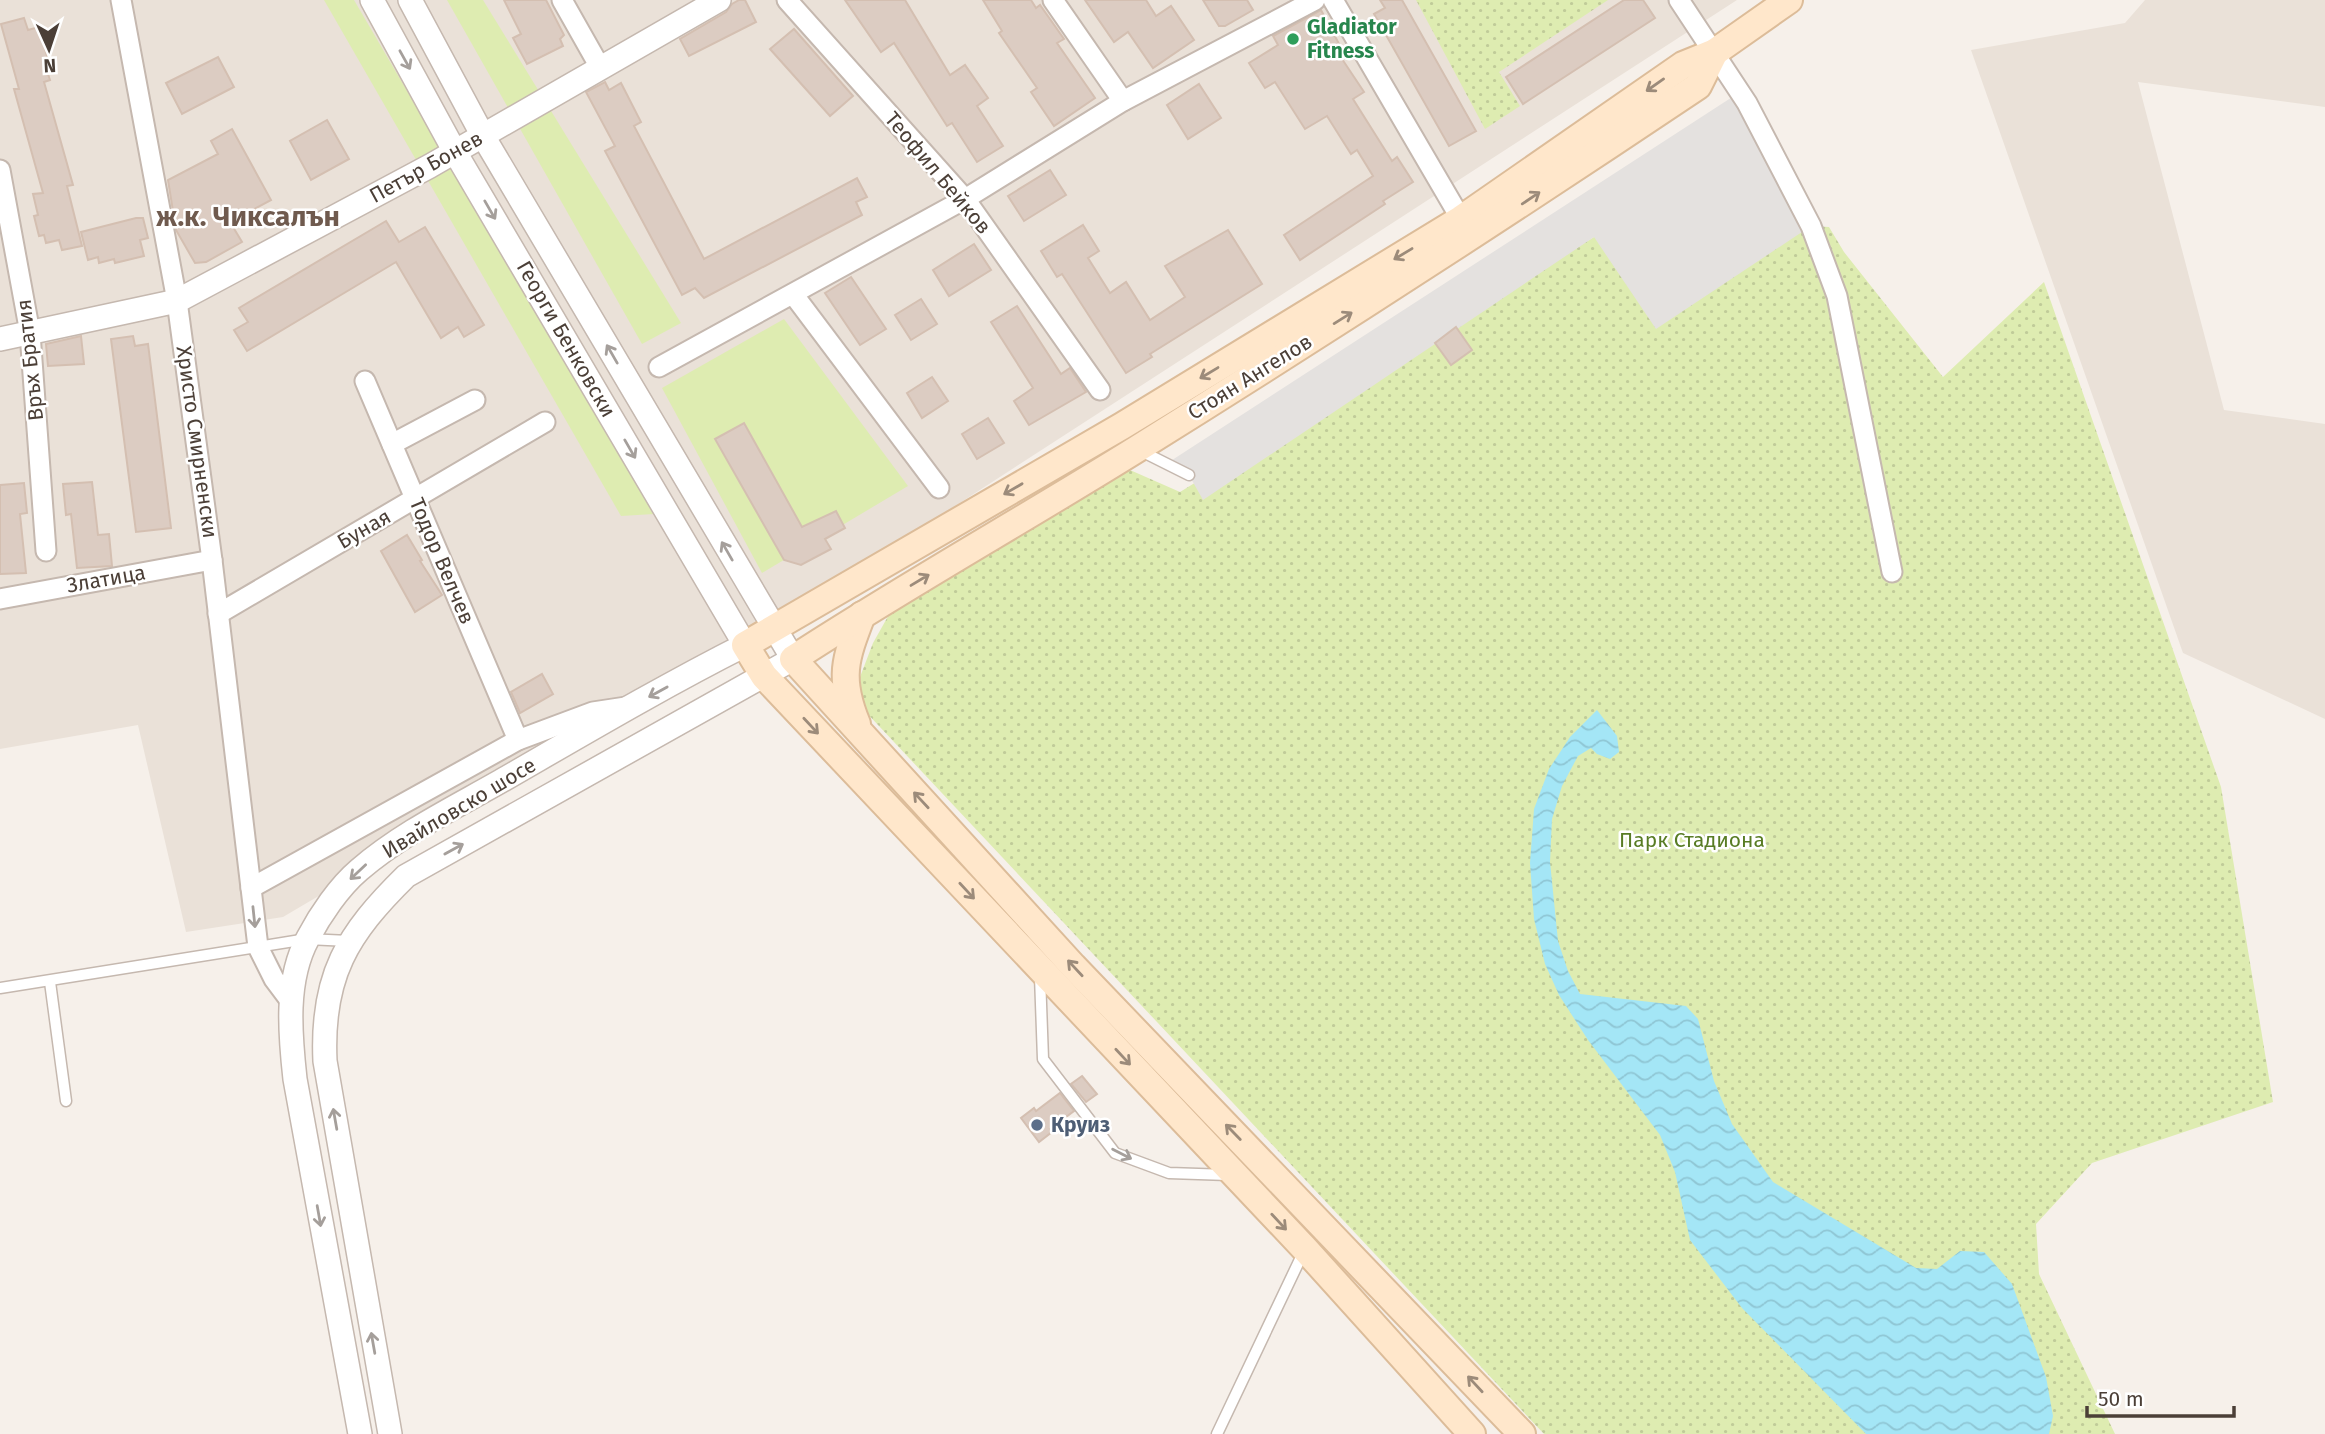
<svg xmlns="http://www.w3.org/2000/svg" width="2325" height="1434" font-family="'Fira Sans',sans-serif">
<defs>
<pattern id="park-dots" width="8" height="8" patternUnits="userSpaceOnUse" patternTransform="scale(1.75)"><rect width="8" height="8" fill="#deecb1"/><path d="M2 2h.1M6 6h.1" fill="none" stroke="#c0cb99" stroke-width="1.8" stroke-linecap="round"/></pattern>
<pattern id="water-waves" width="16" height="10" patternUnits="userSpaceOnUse" patternTransform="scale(1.75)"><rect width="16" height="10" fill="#a4e6f6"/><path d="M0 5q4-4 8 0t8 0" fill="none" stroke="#8fc6d4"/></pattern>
</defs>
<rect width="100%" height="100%" fill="#f6f0ea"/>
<g fill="#eae1d8">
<polygon points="0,0 1737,0 779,620 745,645 283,917 186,932 138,725 0,749"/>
<polygon points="2145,0 2325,0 2325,107 2138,82 2224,410 2325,424 2325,719 2183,653 1971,50 2125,23"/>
</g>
<g fill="#deecb1">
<polygon points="324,0 354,0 654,514 621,516"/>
<polygon points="447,0 483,0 681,323 642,344"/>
<polygon points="784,319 908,486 762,573 662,388"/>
</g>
<g fill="url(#park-dots)">
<polygon points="1416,0 1608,0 1499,72 1520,106 1485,129"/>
<polygon points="1811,226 1829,227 1844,252 1943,377 2044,282 2221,787 2273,1102 2092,1163 2036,1224 2039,1274 2115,1434 1544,1434 863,709 860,677 873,643 891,611 1130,470 1180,492 1594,237"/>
</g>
<polygon fill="#e4e1df" points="1740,92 1811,226 1656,329 1594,237 1203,500 1189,475 1166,464"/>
<polygon fill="url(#water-waves)" points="1597,710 1617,736 1619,752 1610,759 1597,754 1591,748 1578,756 1562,786 1552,819 1550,862 1558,941 1568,971 1580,994 1686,1006 1698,1019 1714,1081 1732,1124 1773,1182 1916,1268 1937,1269 1960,1251 1984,1252 2012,1284 2046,1377 2053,1416 2049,1434 1866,1434 1742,1308 1690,1240 1675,1172 1660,1135 1588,1040 1559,995 1545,964 1534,919 1530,863 1534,809 1549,769 1570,737"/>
<g fill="#dcccc2" stroke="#d4bfb1" stroke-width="2">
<polygon points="504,0 546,0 564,35 560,39 563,46 527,64 513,38 521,34"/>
<polygon points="739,0 745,0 756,22 689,56 680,39 726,12 732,4"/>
<polygon points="845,0 905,0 950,75 965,65 988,98 977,106 1003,146 977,162 952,123 947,126 894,43 881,52"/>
<polygon points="983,0 1031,0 1036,8 1040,5 1064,39 1057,43 1095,98 1054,126 1031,92 1037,88 999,33 1002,31"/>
<polygon points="1085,0 1146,0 1156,16 1171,6 1194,40 1153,68 1128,32 1114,42"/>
<polygon points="1203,0 1247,0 1253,10 1225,26 1219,26"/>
<polygon points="1380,0 1402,0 1476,131 1449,146 1374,14 1385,8"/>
<polygon points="1624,0 1643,0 1655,18 1523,104 1506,77"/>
<polygon points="1321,10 1346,57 1342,59 1364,92 1353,99 1392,161 1397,157 1413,182 1383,201 1385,204 1300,260 1284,235 1373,176 1357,150 1351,154 1327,116 1305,129 1275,82 1265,88 1249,63 1278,45 1273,36"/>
<polygon points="24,18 28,30 39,27 50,67 46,68 50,80 44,82 73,185 67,186 82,246 62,250 59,240 46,243 44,235 39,236 34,216 38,215 33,194 43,193 14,89 19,89 1,24"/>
<polygon points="794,29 853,96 830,116 770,49"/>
<polygon points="218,57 234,87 182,114 166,83"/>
<polygon points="605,82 609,90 621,83 641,122 634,126 704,259 857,178 867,197 856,202 862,215 704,298 695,288 682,295 605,151 615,146 586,92"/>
<polygon points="1199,84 1221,118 1188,139 1167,105"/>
<polygon points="327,120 349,159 311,180 290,141"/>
<polygon points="232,129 271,200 230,222 242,242 206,262 195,263 176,230 168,180 218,154 211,141"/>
<polygon points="1050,170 1066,195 1024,221 1008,196"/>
<polygon points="136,218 143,218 148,238 140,240 144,256 115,263 114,259 99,263 98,257 88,260 81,232"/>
<polygon points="386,221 399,242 425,227 484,325 464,337 458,327 441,338 396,262 247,351 234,330 248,322 239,308"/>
<polygon points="1083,225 1099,251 1088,258 1110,293 1126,282 1150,320 1185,297 1165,266 1228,230 1262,284 1150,354 1152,357 1126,373 1062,274 1057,277 1041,251"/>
<polygon points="974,244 991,270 949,296 933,270"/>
<polygon points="851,277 886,329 860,345 825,293"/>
<polygon points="921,299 937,324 911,340 895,315"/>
<polygon points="1017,306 1061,374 1070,368 1086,392 1029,425 1014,401 1033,388 991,322"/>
<polygon points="1456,327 1472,350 1451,365 1435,343"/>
<polygon points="81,336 84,364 48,366 46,344"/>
<polygon points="133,336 135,346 148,344 171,528 136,532 111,339"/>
<polygon points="932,377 948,401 922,418 907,393"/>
<polygon points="988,418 1004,443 977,459 962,434"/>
<polygon points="744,423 802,527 836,511 845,528 825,539 831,549 801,565 784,560 715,439"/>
<polygon points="92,482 98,535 109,534 112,566 77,568 71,514 66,515 63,484"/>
<polygon points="24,483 27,513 20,514 26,573 0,574 0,485"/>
<polygon points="407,535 422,560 420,561 442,595 415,612 381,551"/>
<polygon points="542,674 553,694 520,713 511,692"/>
<polygon points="1082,1076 1097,1094 1086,1102 1071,1084"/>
<polygon points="1060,1093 1074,1111 1050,1129 1052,1132 1039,1142 1021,1118 1034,1108 1036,1111"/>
</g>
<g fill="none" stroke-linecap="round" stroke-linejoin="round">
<defs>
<g id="service">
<polyline points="1141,451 1189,475"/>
<polyline points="1040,976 1043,1059 1115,1153 1169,1173 1228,1175"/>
<polyline points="50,982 66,1101"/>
<polyline points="0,988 307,939 349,941"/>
<polyline points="1217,1434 1303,1253"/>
</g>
<g id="minor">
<polyline points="121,0 177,301 212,560 258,947 274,979 292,1003"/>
<polyline points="562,0 601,69"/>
<polyline points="787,0 965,199 1100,390"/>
<polyline points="1053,0 1123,101"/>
<polyline points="1333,0 1461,219"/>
<polyline points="1679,0 1747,103 1811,226 1837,296 1892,572"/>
<polyline points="0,170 30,333 46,551"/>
<polyline points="793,294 939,488"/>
<polyline points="659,367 965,199 1123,101 1315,0"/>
<polyline points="365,381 518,740"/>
<polyline points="392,444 475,400"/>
<polyline points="0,599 212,560"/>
<polyline points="218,614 545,422"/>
<polyline points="251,888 518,740 593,712 626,707"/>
</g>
<g id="tertiary">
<polyline points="0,339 177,301 430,166 719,0"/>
<path d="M360 1434 295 1079C290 1034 285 980 308 938 320 915 339 887 359 870 403 832 458 806 508 777 586 732 664 686 745 645L455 152 372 0"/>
<path d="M390 1434 325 1061C321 976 347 934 406 876L793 659 483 136 410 0"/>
</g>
<g id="secondary">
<path d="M857 724C838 678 845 659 862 615"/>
<polyline points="1472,1434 1305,1249 764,676 745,645 1122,426 1461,219 1683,65 1715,52 1789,0"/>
<path d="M1522 1434 1073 966 793 659C905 586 1023 520 1137 449 1326 331 1513 210 1698 86L1715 52"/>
</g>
</defs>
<use href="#service" stroke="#c5b8af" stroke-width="13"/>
<use href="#minor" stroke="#c5b8af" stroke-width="23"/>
<use href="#tertiary" stroke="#c5b8af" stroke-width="26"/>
<use href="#secondary" stroke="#dcbc99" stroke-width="30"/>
<use href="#service" stroke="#fff" stroke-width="10"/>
<use href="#minor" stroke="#fff" stroke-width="19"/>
<use href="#tertiary" stroke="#fff" stroke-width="23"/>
<use href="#secondary" stroke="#ffe7cb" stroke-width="26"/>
</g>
<defs><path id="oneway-shaft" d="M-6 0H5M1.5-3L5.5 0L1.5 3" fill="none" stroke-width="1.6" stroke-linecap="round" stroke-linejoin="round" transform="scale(1.75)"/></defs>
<g stroke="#a59f9b">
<use href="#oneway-shaft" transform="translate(405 60) rotate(61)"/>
<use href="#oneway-shaft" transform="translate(490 210) rotate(60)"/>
<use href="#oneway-shaft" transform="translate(612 354) rotate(-120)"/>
<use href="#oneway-shaft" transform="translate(630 449) rotate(60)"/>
<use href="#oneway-shaft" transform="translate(727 551) rotate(-120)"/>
<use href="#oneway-shaft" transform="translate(658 692) rotate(151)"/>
<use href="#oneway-shaft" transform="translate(454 849) rotate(-29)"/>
<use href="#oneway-shaft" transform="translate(358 872) rotate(137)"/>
<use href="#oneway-shaft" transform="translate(254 917) rotate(84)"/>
<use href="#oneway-shaft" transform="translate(335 1119) rotate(-100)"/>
<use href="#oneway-shaft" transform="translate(1122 1154) rotate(27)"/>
<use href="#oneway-shaft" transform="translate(319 1216) rotate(80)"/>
<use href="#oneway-shaft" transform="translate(373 1343) rotate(-100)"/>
</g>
<g stroke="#9c8b7a">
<use href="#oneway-shaft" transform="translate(1655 85) rotate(145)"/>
<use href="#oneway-shaft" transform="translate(1531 198) rotate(-34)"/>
<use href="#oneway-shaft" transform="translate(1403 254) rotate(149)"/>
<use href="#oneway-shaft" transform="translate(1343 318) rotate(-32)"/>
<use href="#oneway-shaft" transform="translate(1209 373) rotate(149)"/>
<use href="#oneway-shaft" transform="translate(1013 489) rotate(150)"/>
<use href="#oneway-shaft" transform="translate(920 580) rotate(-31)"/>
<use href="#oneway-shaft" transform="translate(811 726) rotate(47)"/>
<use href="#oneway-shaft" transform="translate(921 800) rotate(-133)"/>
<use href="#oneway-shaft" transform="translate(967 891) rotate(47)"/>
<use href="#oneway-shaft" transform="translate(1075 968) rotate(-133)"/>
<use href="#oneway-shaft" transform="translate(1123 1057) rotate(47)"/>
<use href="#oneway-shaft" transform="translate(1233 1132) rotate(-134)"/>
<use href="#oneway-shaft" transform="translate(1279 1222) rotate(47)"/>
<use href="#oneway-shaft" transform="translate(1475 1384) rotate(-133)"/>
</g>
<circle fill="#2e9e5b" stroke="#fff" stroke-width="2.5" cx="1293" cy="39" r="7"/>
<circle fill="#5c6f8a" stroke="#fff" stroke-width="2.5" cx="1037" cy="1125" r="7"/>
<g text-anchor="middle" stroke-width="5" stroke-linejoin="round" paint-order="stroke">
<g font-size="21" font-weight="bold" fill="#27864d" stroke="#fff" text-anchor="start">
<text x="1307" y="34">Gladiator<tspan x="1307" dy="24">Fitness</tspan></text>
</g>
<g font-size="21" fill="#4b3f37" stroke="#fff">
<text transform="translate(426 167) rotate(-29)" y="7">Петър Бонев</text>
<text transform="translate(938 173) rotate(50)" y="7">Теофил Бейков</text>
<text transform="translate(566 339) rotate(60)" y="7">Георги Бенковски</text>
<text transform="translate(30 360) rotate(-96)" y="7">Връх Братия</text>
<text transform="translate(1250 377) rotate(-32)" y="7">Стоян Ангелов</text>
<text transform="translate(197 442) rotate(82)" y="7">Христо Смирненски</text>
<text transform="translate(364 529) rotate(-30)" y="7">Буная</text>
<text transform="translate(442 561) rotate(67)" y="7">Тодор Велчев</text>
<text transform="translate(106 579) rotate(-10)" y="7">Златица</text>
<text transform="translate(459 808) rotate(-31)" y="7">Ивайловско шосе</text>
</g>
<g font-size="21" fill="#587c24" stroke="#fff">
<text x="1692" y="847">Парк Стадиона</text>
</g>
<g font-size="21" font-weight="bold" fill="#4e5e75" stroke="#fff" text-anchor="start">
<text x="1051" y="1132">Круиз</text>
</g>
<g font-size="28" font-weight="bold" fill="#6f5a4e" stroke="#fff">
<text x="248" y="226">ж.к. Чиксалън</text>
</g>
</g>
<g transform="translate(49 49) rotate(177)" stroke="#ffffff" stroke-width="5" paint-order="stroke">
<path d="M0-5L12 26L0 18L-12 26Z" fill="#4b3f37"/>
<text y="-10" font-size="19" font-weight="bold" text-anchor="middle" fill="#4b3f37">N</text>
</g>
<path d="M2087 1406v10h147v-10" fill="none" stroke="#4b3f37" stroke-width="3.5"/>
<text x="2098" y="1406" font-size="21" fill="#4b3f37" stroke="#ffffff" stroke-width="5" paint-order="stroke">50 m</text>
</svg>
